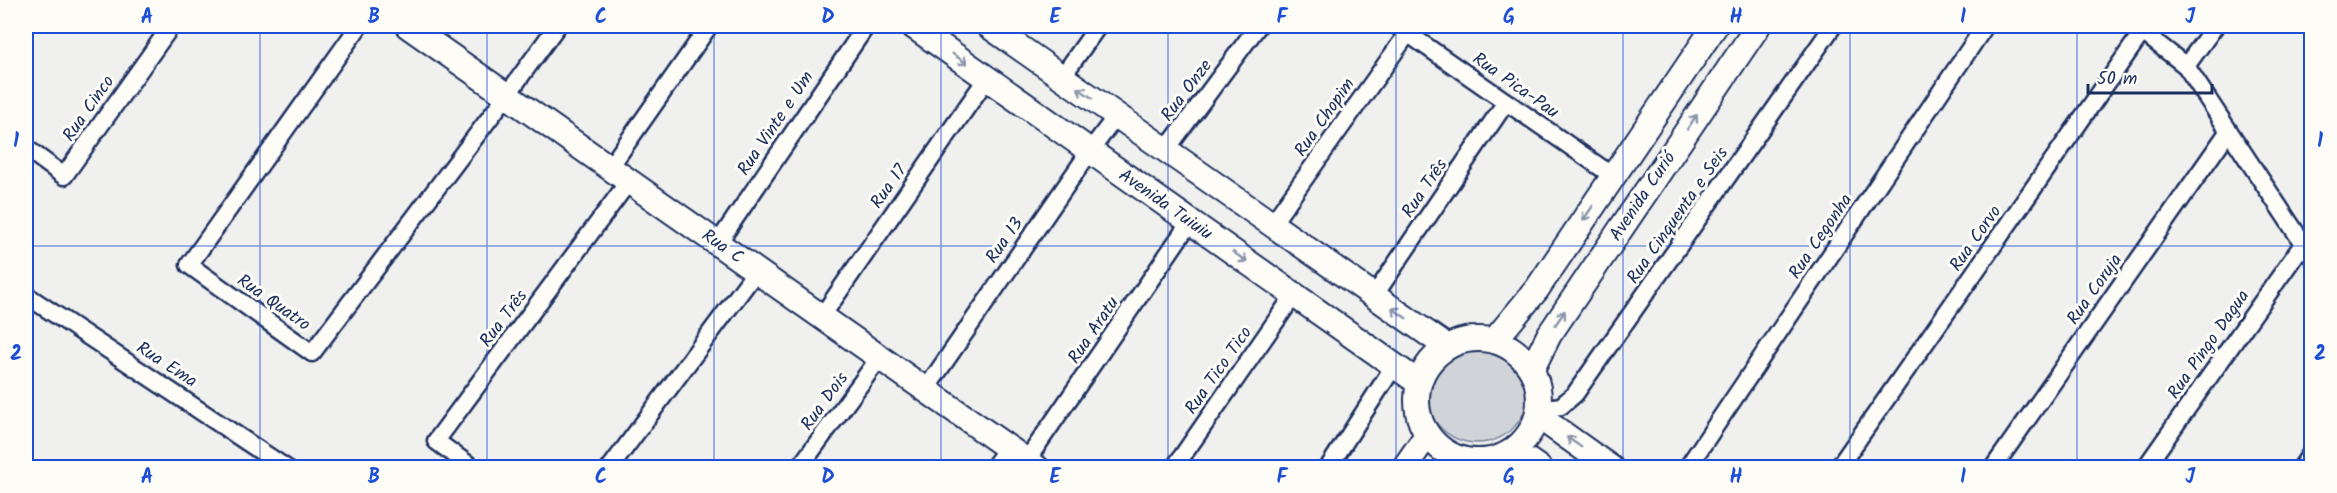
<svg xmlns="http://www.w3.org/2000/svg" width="2337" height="493" font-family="Kalam,sans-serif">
<rect width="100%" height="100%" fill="#f0f0ee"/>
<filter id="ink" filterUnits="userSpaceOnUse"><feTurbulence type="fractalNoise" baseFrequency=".0167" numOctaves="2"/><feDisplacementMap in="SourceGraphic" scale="12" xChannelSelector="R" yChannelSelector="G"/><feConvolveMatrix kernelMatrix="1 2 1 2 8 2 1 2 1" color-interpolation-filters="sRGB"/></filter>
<g filter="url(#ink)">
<circle fill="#d0d3d8" stroke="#76819b" stroke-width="1.5" cx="1477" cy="392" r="51"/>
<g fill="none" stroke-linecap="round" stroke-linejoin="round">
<defs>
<g id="street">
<polyline points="359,26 189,265 312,353 507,95 557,26"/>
<polyline points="1397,26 1613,176"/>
<polyline points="2135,26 2186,66 2312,257"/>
<polyline points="2186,66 2215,26"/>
<polyline points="1062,77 1098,26"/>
<polyline points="26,148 64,176 171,26"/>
<polyline points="1166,150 1258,26"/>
<polyline points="610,167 709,26"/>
<polyline points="1272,224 1408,33"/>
<polyline points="718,243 866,26"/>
<polyline points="26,295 286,468"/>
<polyline points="1374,296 1506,102"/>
<polyline points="822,316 987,78"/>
<polyline points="926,389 1090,151 1117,115"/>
<polyline points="1539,409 1561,406 1575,394 1833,26"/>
<polyline points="1027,460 1190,222"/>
<polyline points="473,468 436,441 629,181"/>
<polyline points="610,468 757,270"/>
<polyline points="799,468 880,357"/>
<polyline points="993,468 1008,447"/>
<polyline points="1174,468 1294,295"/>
<polyline points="1328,468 1394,366"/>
<polyline points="1687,468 1985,26"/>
<polyline points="1838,468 2143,31"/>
<polyline points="1993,468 2228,132"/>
<polyline points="2145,468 2303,244"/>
<polyline points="2301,468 2312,452"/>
</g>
<g id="secondary">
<polyline points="408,26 1037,468"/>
<polyline points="913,26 1419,383"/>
<polyline points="989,26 1447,347"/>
<circle cx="1478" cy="400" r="61"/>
<polyline points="1494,341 1537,289 1715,26"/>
<polyline points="1532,369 1549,335 1758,26"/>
<polyline points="1538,416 1611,468"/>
<polyline points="1506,455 1529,461 1539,468"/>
<polyline points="1404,468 1427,435"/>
</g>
</defs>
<use href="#street" stroke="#1b2f5e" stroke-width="21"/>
<use href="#secondary" stroke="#1b2f5e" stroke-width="28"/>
<use href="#street" stroke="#fdfcf7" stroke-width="16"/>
<use href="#secondary" stroke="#fdfcf7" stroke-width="24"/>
</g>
<defs><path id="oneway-shaft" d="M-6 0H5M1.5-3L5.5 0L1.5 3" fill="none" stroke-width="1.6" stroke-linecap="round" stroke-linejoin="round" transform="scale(1.5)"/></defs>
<g stroke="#8c96aa">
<use href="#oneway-shaft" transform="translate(960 59) rotate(35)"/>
<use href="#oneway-shaft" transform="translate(1085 93) rotate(-145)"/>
<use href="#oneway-shaft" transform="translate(1692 122) rotate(-56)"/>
<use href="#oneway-shaft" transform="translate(1588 213) rotate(124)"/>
<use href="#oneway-shaft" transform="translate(1240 257) rotate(35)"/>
<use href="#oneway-shaft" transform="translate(1399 313) rotate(-145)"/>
<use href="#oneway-shaft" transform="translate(1560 318) rotate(-56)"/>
<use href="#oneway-shaft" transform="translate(1574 442) rotate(-145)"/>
</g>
</g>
<path fill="none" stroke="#1d4ed8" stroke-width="1.5" stroke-opacity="0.55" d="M260 26V468M487 26V468M714 26V468M941 26V468M1168 26V468M1396 26V468M1623 26V468M1850 26V468M2077 26V468M26 246H2312"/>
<g text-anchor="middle" stroke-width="6" stroke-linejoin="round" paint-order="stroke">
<g font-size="18" fill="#1b2f5e" stroke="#fdfcf7">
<text transform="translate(1516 85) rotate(35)" y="6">Rua Pica-Pau</text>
<text transform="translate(1186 90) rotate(-53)" y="6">Rua Onze</text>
<text transform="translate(88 108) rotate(-55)" y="6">Rua Cinco</text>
<text transform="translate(1324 117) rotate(-55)" y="6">Rua Chopim</text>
<text transform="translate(775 123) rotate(-56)" y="6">Rua Vinte e Um</text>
<text transform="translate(888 186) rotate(-55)" y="6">Rua 17</text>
<text transform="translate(1424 188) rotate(-56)" y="6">Rua Três</text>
<text transform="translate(1642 196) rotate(-56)" y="6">Avenida Curió</text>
<text transform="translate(1166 204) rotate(35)" y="6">Avenida Tuiuiu</text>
<text transform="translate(1677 215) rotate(-55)" y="6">Rua Cinquenta e Seis</text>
<text transform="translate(1820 236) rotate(-56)" y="6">Rua Cegonha</text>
<text transform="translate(1975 238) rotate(-55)" y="6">Rua Corvo</text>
<text transform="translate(1004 240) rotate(-55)" y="6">Rua 13</text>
<text transform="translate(723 246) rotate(35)" y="6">Rua C</text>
<text transform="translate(2094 289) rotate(-55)" y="6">Rua Coruja</text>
<text transform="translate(274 302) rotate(35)" y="6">Rua Quatro</text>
<text transform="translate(503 318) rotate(-53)" y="6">Rua Três</text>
<text transform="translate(1093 330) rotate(-56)" y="6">Rua Aratu</text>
<text transform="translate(2208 344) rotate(-55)" y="6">Rua Pingo Dagua</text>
<text transform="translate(167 364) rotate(33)" y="6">Rua Ema</text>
<text transform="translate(1218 370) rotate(-55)" y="6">Rua Tico Tico</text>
<text transform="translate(824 401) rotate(-54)" y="6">Rua Dois</text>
</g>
</g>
<rect width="2337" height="493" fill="none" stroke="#fdfcf7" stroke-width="66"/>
<path d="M2088 84v9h124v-9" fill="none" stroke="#1b2f5e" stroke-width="3"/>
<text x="2097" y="84" font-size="18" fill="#1b2f5e" stroke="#fdfcf7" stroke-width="4.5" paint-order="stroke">50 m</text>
<rect x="33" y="33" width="2271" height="427" fill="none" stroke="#1d4ed8" stroke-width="2"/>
<g font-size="20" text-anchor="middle" font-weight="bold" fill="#1d4ed8">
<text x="147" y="23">A</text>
<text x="374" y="23">B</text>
<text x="601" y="23">C</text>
<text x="828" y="23">D</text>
<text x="1055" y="23">E</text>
<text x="1282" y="23">F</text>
<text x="1509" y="23">G</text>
<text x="1736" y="23">H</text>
<text x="1963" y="23">I</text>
<text x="2190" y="23">J</text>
<text x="16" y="147">1</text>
<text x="2320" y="147">1</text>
<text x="16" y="360">2</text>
<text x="2320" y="360">2</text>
<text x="147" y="483">A</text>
<text x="374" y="483">B</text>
<text x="601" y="483">C</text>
<text x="828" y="483">D</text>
<text x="1055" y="483">E</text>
<text x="1282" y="483">F</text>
<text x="1509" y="483">G</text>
<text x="1736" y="483">H</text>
<text x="1963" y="483">I</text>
<text x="2190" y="483">J</text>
</g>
</svg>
